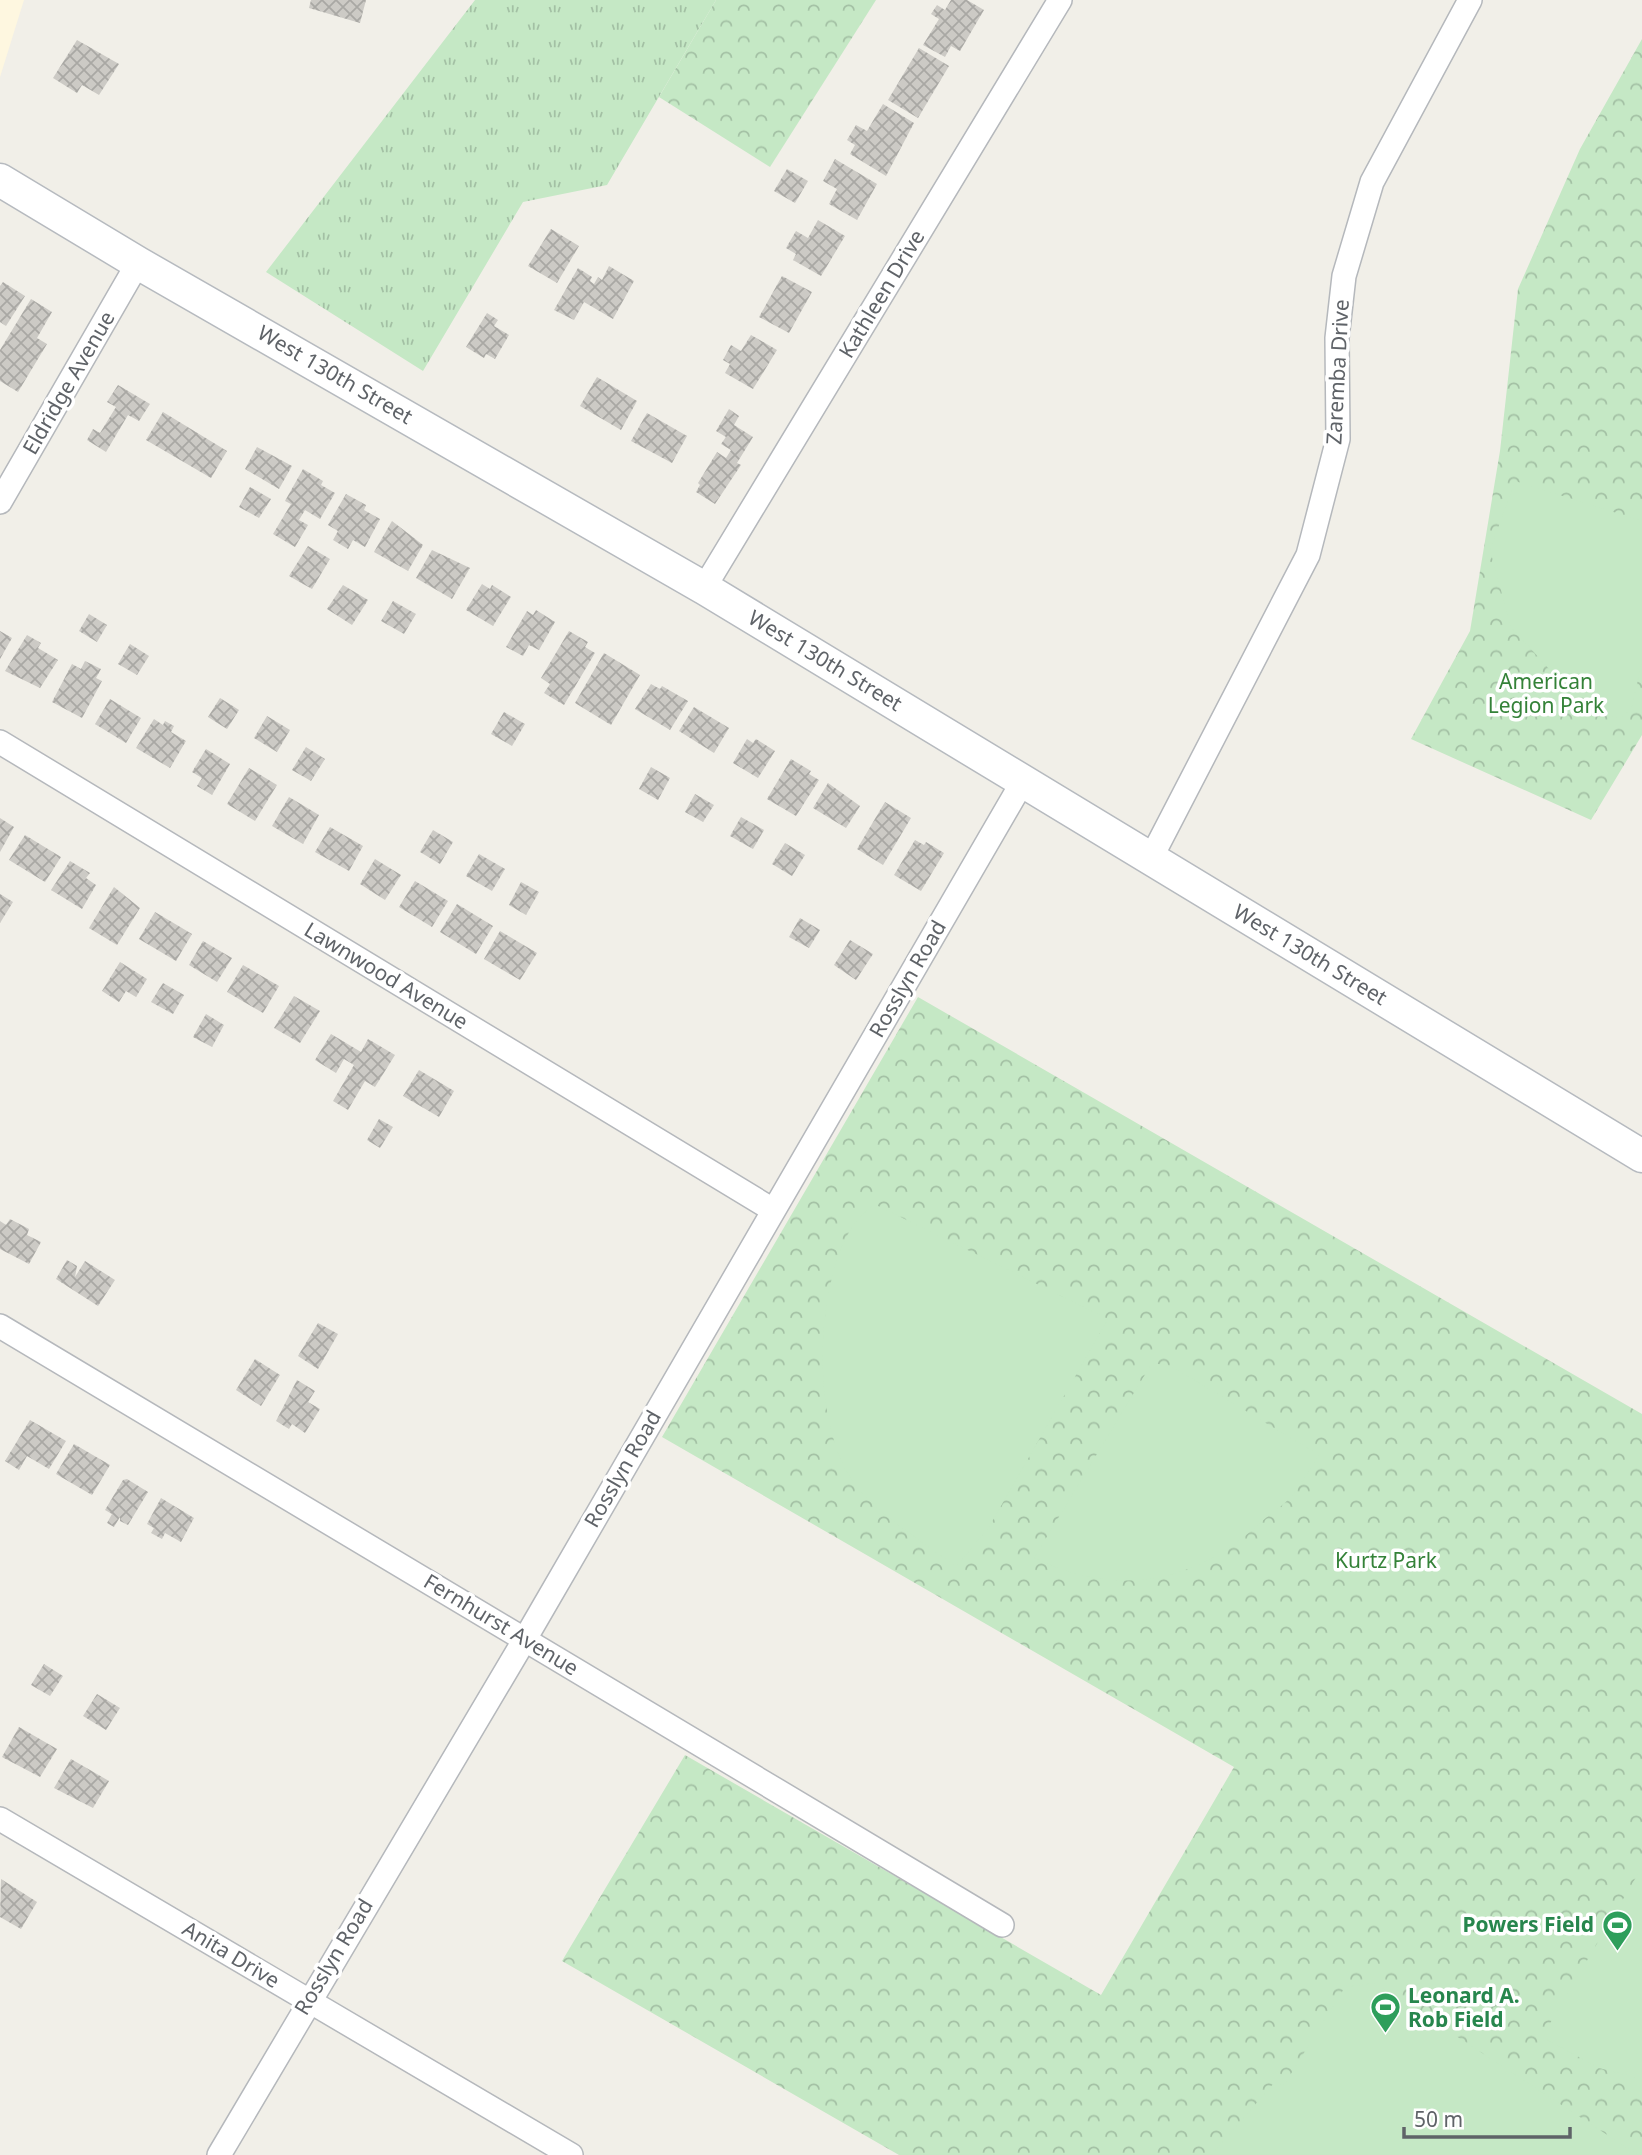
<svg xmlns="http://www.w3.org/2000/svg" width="1642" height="2155" font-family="'Noto Sans',sans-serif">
<defs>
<pattern id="grass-tufts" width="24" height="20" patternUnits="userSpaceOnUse" patternTransform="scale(1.75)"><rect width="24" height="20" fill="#c5e8c5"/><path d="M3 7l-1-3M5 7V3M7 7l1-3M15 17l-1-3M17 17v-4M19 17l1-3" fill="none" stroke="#a3c0a4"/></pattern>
<pattern id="forest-crowns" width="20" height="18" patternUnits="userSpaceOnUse" patternTransform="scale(1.75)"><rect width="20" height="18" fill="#c5e8c5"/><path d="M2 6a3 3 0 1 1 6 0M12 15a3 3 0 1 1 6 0" fill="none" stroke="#a3c0a4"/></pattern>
<pattern id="building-cross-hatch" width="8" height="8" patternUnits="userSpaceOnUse" patternTransform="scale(1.75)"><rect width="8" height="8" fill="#cccac5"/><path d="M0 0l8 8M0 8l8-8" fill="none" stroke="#a9a8a4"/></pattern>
</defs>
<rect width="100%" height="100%" fill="#f1efe8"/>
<polygon fill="#fef7e0" points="0,0 24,0 0,77"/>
<polygon fill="url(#grass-tufts)" points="475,0 716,0 607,185 523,202 423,371 266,272"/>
<g fill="url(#forest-crowns)">
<polygon points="716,0 876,0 770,167 659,97"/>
<polygon points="1642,39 1642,735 1591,820 1411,739 1470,631 1500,451 1518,289 1580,149"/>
<polygon points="918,997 1642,1414 1642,2155 899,2155 562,1961 685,1755 1101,1995 1234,1767 662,1437"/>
</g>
<g fill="#c5e8c5">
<polygon points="1515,481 1642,521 1642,662 1631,710 1618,719 1590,703 1559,680 1511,627 1490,550"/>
<path d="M874 1204 1108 1319 989 1527 956 1567C926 1544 890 1522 864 1495 809 1440 813 1290 852 1227 857 1218 867 1211 874 1204Z"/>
<path d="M1152 1363 1171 1366 1319 1455C1309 1470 1300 1487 1289 1499 1280 1508 1269 1515 1260 1523 1193 1585 1116 1597 1034 1558Z"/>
<polygon points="1642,1867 1642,2079 1599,2068 1542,2037"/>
<polygon points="1375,1983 1638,2155 1211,2155 1273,2084 1284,2085 1345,1987"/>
</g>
<g fill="url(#building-cross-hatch)">
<polygon points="311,0 366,0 360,23 309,8"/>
<polygon points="951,0 967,0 984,10 960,51 951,46 945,57 923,45 939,19 931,14 937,5 945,10"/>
<polygon points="77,40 119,64 99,95 82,85 77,93 53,78"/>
<polygon points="919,48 949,66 918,118 888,100"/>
<polygon points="883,104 914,123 886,176 850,154 855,145 847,140 856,125 867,131"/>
<polygon points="835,159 877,184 857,220 829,204 837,189 823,181"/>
<polygon points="787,169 808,181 795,203 774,191"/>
<polygon points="818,220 845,236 821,276 793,260 796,254 786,248 796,231 808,238"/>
<polygon points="551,229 579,246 557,283 528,266"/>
<polygon points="609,266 634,281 613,319 584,302 574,320 554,310 578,268 592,277 590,281 594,284 598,277 602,280"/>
<polygon points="782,276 812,292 789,333 759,317"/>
<polygon points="3,282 25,296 6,326 0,322 0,286"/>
<polygon points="31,299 52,312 37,338 47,344 18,392 0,381 0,350"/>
<polygon points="487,313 498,320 494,326 509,335 495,359 486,354 484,358 466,347"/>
<polygon points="751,335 777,350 753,389 725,373 730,364 723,360 731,345 741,351"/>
<polygon points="597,377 637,401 621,430 580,406"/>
<polygon points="118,385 150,404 139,421 128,415 106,452 87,440 93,429 100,433 116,407 107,402"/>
<polygon points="729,409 739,416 734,425 753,437 737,463 741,465 715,504 696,492 700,485 698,483 717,452 726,458 731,450 721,444 726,437 716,431"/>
<polygon points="163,412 227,451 211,478 146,440"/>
<polygon points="647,413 687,436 672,463 631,441"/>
<polygon points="257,447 292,466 279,489 245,469"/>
<polygon points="303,469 323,481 321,485 335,493 320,519 305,510 299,520 308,525 295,547 273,534 291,504 285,501"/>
<polygon points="250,487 271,499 259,518 239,507"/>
<polygon points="346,494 366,505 364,510 380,519 365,547 353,540 348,549 333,540 338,531 328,525"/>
<polygon points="392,521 423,545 408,571 374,552"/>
<polygon points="308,546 330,559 312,589 289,576"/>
<polygon points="432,550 470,568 452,599 416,578"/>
<polygon points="482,584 490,589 492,585 511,597 493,626 466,610"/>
<polygon points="343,585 368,600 352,625 327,609"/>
<polygon points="393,601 416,614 404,634 381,621"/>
<polygon points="536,610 555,622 539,650 529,645 523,656 506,647 527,611 533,615"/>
<polygon points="89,614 107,625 97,642 79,631"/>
<polygon points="0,631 12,638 0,659"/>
<polygon points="569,631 588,642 585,647 595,653 564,705 544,693 550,684 541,678"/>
<polygon points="27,635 41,643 38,648 58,660 40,688 5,671"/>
<polygon points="130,644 149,656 137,675 118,664"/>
<polygon points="604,653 640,675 611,725 575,703"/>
<polygon points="85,661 101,669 96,678 102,681 82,718 52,702 72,664 81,669"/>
<polygon points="651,684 660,689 662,686 688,701 670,730 635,709"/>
<polygon points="220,698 239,710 227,729 208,717"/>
<polygon points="110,699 141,718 126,743 95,724"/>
<polygon points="694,707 729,728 714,753 679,731"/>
<polygon points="504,712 525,724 512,746 491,734"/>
<polygon points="267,716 290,730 277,752 254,738"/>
<polygon points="154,719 163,725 165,721 174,726 171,732 186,741 170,768 136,748"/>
<polygon points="747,739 753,743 756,739 775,751 758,778 733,763"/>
<polygon points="306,747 325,759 311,781 292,770"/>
<polygon points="206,749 230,764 212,795 197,786 202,778 192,772"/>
<polygon points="791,759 811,771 809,774 819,780 796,816 767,799"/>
<polygon points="651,767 670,778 658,800 639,789"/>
<polygon points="249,768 277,785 255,821 227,804"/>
<polygon points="828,783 860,806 846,828 813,808"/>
<polygon points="695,794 714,805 703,822 685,812"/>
<polygon points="289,797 319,815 303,844 272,826"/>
<polygon points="885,802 911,818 883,865 857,849"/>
<polygon points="741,817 764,830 753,849 730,836"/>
<polygon points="0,818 14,827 0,852"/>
<polygon points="330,827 363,846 349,871 315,852"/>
<polygon points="433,830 453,842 440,864 420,852"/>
<polygon points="25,835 61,857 45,882 9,860"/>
<polygon points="915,840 924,845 926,842 944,853 921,891 894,875"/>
<polygon points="785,843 805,855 792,876 772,864"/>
<polygon points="479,854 505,869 492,891 466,876"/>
<polygon points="375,859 401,875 385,900 360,884"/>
<polygon points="70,861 90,873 86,878 96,885 82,909 51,890"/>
<polygon points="415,881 448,901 432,927 399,907"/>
<polygon points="521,882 539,892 526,915 509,905"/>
<polygon points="114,887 140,908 117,945 89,928"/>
<polygon points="0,894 13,902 0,923"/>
<polygon points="457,904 493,926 476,954 440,932"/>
<polygon points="155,912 192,934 176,961 139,939"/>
<polygon points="800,918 820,930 809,948 789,937"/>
<polygon points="500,931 537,953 520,980 484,959"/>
<polygon points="850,940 873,954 856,980 834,965"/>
<polygon points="203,941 232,958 217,982 189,965"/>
<polygon points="120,962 147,979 136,997 126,991 119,1002 102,991"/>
<polygon points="243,965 279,986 263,1013 227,992"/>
<polygon points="163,983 184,995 173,1014 151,1002"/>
<polygon points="294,996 320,1011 300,1043 274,1028"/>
<polygon points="206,1014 224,1025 212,1047 193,1037"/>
<polygon points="331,1034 361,1052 368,1039 395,1055 375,1087 365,1081 348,1110 333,1101 354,1065 344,1059 336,1073 315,1060"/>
<polygon points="419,1070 454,1091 439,1117 403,1096"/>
<polygon points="379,1119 393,1127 380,1148 367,1140"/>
<polygon points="10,1219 29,1229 27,1235 41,1242 29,1264 0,1249 0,1221 6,1225"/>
<polygon points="67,1260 77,1266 75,1277 85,1261 115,1280 98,1306 56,1279"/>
<polygon points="318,1323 338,1334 318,1369 298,1356"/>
<polygon points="255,1359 280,1375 261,1406 236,1390"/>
<polygon points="297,1380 315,1391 308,1402 320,1409 305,1433 292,1424 289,1429 276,1421"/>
<polygon points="30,1420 66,1441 49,1469 27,1456 19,1470 5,1461"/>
<polygon points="74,1444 110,1465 92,1495 56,1474"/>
<polygon points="127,1479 148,1492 128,1525 120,1521 120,1517 114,1527 107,1523 112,1514 105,1510 123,1480"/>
<polygon points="161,1498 194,1518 181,1542 165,1533 162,1539 151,1533 154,1528 147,1524"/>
<polygon points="44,1664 63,1676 50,1696 31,1685"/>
<polygon points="97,1694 120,1708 106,1730 83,1716"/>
<polygon points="19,1727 57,1749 40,1777 2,1757"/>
<polygon points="71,1759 109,1781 93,1808 54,1788"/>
<polygon points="1,1879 37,1902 21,1929 0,1917"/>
</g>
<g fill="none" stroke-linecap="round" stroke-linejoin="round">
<defs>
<g id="street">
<polyline points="0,502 138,263"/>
<polyline points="704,588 1060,0"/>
<polyline points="0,742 773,1210"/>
<polyline points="1151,858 1308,555 1338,439 1337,338 1344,276 1372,182 1470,0"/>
<polyline points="0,1326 1002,1925"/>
<polyline points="0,1819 571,2155"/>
<polyline points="219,2155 525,1639 1023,781"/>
</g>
<polyline id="secondary" points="0,180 138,263 704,588 1642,1156"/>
</defs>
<use href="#street" stroke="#b5b8bc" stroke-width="26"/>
<use href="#secondary" stroke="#b6babf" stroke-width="35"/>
<use href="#street" stroke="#fff" stroke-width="23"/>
<use href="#secondary" stroke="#fff" stroke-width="32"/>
</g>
<defs>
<symbol id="stadium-pin" viewBox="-11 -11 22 30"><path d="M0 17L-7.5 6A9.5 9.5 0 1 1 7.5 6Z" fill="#2e9e5b" stroke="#fff"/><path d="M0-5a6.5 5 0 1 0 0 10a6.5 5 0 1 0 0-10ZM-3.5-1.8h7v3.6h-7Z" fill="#fff"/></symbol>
</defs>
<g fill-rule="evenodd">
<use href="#stadium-pin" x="1600" y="1908" width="35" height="47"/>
<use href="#stadium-pin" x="1368" y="1990" width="35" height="47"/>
</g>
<g text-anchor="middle" stroke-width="7" stroke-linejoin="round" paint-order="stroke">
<g font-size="21" fill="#5f6368" stroke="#fff">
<text transform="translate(882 294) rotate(-59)" y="7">Kathleen Drive</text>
<text transform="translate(1338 372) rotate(-87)" y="7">Zaremba Drive</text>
<text transform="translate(335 375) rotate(30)" y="7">West 130th Street</text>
<text transform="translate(69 383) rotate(-60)" y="7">Eldridge Avenue</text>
<text transform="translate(825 661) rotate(31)" y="7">West 130th Street</text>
<text transform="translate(1310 955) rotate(31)" y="7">West 130th Street</text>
<text transform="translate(386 976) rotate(31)" y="7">Lawnwood Avenue</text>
<text transform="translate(908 979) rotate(-60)" y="7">Rosslyn Road</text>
<text transform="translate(623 1469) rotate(-60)" y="7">Rosslyn Road</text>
<text transform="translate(501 1625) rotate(31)" y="7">Fernhurst Avenue</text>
<text transform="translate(231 1955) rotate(31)" y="7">Anita Drive</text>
<text transform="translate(334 1957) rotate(-59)" y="7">Rosslyn Road</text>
</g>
<g font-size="21" fill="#348238" stroke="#fff">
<text x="1546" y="689">American<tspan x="1546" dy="24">Legion Park</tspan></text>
<text x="1386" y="1568">Kurtz Park</text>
</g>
<g font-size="21" font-weight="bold" fill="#27864d" stroke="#fff" text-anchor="end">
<text x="1594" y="1932">Powers Field</text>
<text x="1408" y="2003" text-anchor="start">Leonard A.<tspan x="1408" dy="24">Rob Field</tspan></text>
</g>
</g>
<path d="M1404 2127v10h166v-10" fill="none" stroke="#5f6368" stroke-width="3.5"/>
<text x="1414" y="2127" font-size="21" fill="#5f6368" stroke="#ffffff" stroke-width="5" paint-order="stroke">50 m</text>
</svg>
